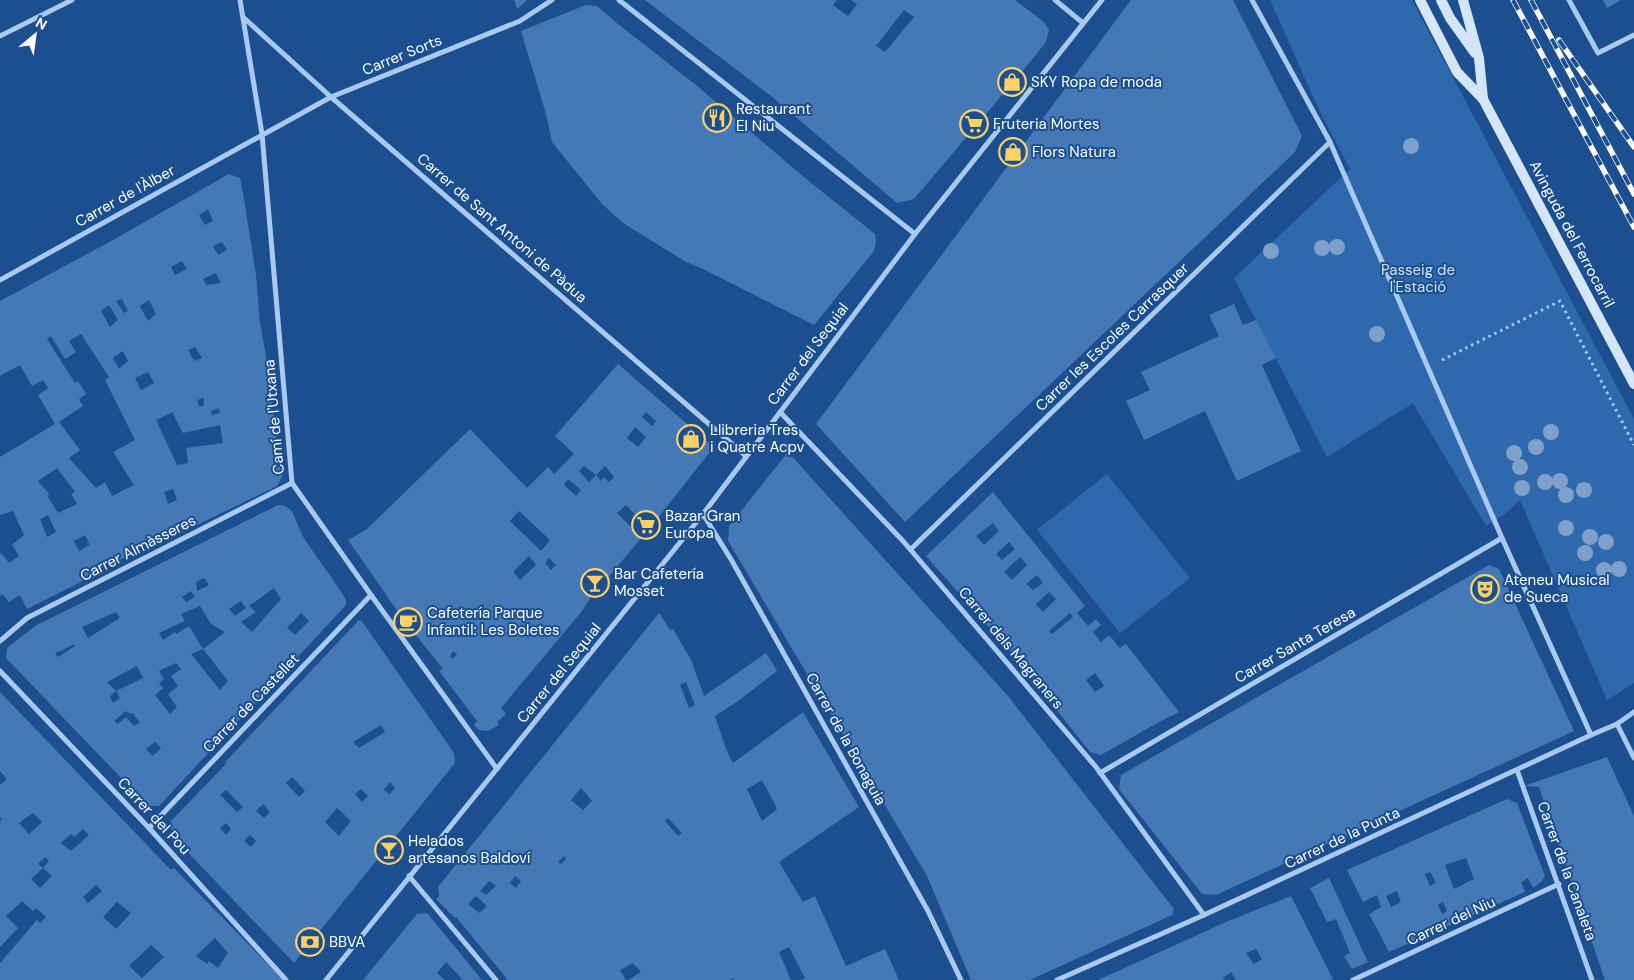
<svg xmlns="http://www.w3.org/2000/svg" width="1634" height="980" font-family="'DM Sans',sans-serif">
<rect width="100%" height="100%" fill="#1b4f8f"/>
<g fill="#2e69ad">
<polygon points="1270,0 1412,0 1634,419 1634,683 1607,700 1520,500 1506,513 1486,526 1413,403 1327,457 1234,278 1350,169 1319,110"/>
<polygon points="1107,474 1190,578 1120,633 1037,530"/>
</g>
<g fill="#4478b7" fill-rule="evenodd">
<polygon points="514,0 527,0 517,9"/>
<path d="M645 0H837L833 5 848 16 857 4 851 0H1015L1044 22 1049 30 1046 42 1030 62 914 199 897 203 771 96ZM904 10 914 17 885 52 876 46Z"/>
<polygon points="1131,0 1233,0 1302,136 1295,152 905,522 816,424"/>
<polygon points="1603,0 1621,0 1607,8"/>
<polygon points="586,5 597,6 618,24 696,85 805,178 875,234 876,242 874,251 814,325 699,267 686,262 623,223 602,204 552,142 546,114 521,31"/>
<path d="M229 174 240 178 243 193 256 275 260 323 268 367 279 460 283 475 277 486 199 524 117 561 90 575 91 577 27 609 20 595 9 602 2 594 0 596V555L1 553 9 563 19 556 12 545 24 535 13 511 0 515V457L55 424 38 395 48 388 43 380 32 386 20 365 0 376V301L113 240ZM208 209 213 221 205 225 199 215ZM222 242 227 250 218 255 213 246ZM182 261 187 269 175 275 171 267ZM216 273 221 283 206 285 203 279ZM122 299 128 311 124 313 116 301ZM149 300 156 314 148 321 140 306ZM109 305 118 320 110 327 101 311ZM81 334 109 377 105 380 135 440 113 452 134 485 112 496 105 482 96 488 69 458 80 450 59 422 83 406 79 399 86 394 78 381 75 383 47 339 51 336 65 359 76 352 69 341ZM195 347 202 358 194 361 188 350ZM123 351 128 361 119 369 113 358ZM148 372 154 383 141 390 135 378ZM204 398V405L199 407 197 400ZM219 408 220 413 212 415 211 411ZM173 412 176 420 183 433 220 425 223 443 186 448 188 463 177 465 156 420ZM57 468 75 492 71 494 77 504 58 513 47 495H50L38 481ZM173 489 177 500 168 504 164 492ZM48 515 56 532 47 537 40 519ZM85 535 90 545 79 551 74 541Z"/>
<polygon points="1234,304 1243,325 1256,320 1276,358 1262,365 1301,451 1237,481 1205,411 1144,440 1126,401 1150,390 1141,372 1219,336 1209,315"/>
<path d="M618 364 709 443 710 452 649 529 589 600 582 611 501 708 506 714 497 722 499 725 488 731 479 730 474 725 477 721 439 671 443 669 403 619 348 540 367 529 470 429 527 488 548 467 554 474 574 454 555 436ZM646 412 656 421 652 426 642 417ZM635 427 646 437 638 447 627 438ZM584 466 596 475 605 466 614 477 609 482 604 477 601 481 596 475 589 482 579 471ZM568 479 581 490 576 496 564 485ZM626 505 639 519 631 527 617 513ZM519 511 550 540 541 551 510 521ZM529 556 536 565 520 580 513 572ZM549 558 556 565 551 570 545 563ZM454 651 457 655 452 659 450 655Z"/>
<polygon points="788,452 1008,696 1174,909 1172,915 1030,980 971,980 927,876 728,541 729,526"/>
<path d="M993 492 1085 606 1077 613 1088 626 1096 619 1101 625 1093 632 1101 642 1109 635 1120 648 1126 644 1179 712 1159 722 1101 755 1090 752 1004 644 926 556ZM993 523 999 531 984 545 976 536ZM1009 542 1015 549 1002 560 996 554ZM1020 557 1027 565 1012 580 1004 572ZM1037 575 1043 583 1033 590 1026 584ZM1049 592 1056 599 1043 612 1036 604ZM1070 613 1073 617 1052 634 1049 631ZM1095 673 1104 686 1095 692 1086 680Z"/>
<path d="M278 505 285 506 292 511 303 537 340 590 346 600V605L159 806H148L6 658 7 648 35 626ZM204 578 209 585 197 591 196 582ZM274 588 281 599 252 632 241 622 256 612 249 606ZM191 591 195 597 186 602 182 597ZM241 601 246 608 235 616 229 609ZM200 606 211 624 225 632 203 649 228 681 220 690 191 654 203 649 189 626 176 634 175 632 163 640 159 633 185 621 181 614ZM116 612 120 618 88 638 82 627ZM301 613 309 621 295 635 287 628ZM74 644 75 646 58 657 55 654 58 651 59 652ZM176 663 181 669 171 676 178 686 168 694 177 707 170 714 155 695 163 688 159 683 164 679 159 671ZM137 666 143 678 116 691 107 682ZM116 691 120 698 113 703 110 696ZM126 711 130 714 132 713 140 722 134 726 126 717 118 724 114 721ZM155 742 161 748 153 756 146 749Z"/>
<polygon points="1489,565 1499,569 1574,731 1216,895 1202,894 1119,789 1121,775"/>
<path d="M659 613 670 630 673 629 691 660 704 696 766 653 777 671 738 701 715 716 726 749 733 763 803 712 859 807 779 862 803 902 815 896 846 966 885 949 899 980H800L805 978 789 947 779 952 791 980H734V978L729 980H628L641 972 633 963 620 970 626 980H508L456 917 455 918 436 899 439 896 438 887ZM686 682 695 705 689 708 680 685ZM762 780 777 809 762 821 747 789ZM581 788 592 801 583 810 571 800ZM668 818 682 833 678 836 665 821ZM564 856 566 859 561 864 558 862ZM515 876 521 881 516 888 510 883ZM489 881 496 886 486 895 480 891ZM476 896 487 906 479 913 468 904Z"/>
<path d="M359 620H361L454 753 455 763 294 963 175 839 178 837 170 828 171 821 226 764 225 762ZM381 725 385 732 359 748 353 742ZM292 777 305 791 299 797 286 783ZM390 782 395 788 390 794 384 790ZM361 789 368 796 362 802 355 794ZM226 790 243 807 237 812 220 795ZM263 804 270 812 264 818 256 811ZM337 808 351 821 339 836 325 822ZM226 823 231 829 226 835 220 828ZM250 835 256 841 251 847 244 841Z"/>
<path d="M0 692 171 870 174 868 283 980H0V963L37 920 40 923 46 917 36 908 33 911 22 901 6 916 18 928 0 947V821L2 820 0 817V785L7 779 0 771ZM33 813 42 822 29 834 19 823ZM83 829 89 835 71 851 61 843 71 834 74 837ZM45 857 49 861 43 868 52 876 40 888 31 879 43 868 38 864ZM96 885 102 891 88 903 83 897ZM117 902 131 913 116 929 103 917ZM215 938 228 953 218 968 209 961 207 964 196 956ZM151 945 164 957 142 978 129 966Z"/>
<polygon points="1607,757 1634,816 1634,980 1605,980 1539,787 1524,786"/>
<path d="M1507 799 1517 803 1545 876 1541 882 1533 888 1528 878 1521 882 1525 892 1389 952 1369 914 1381 907 1377 895 1363 902 1347 870ZM1466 858 1474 879 1454 889 1445 865ZM1430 872 1436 882 1430 886 1425 874ZM1397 891 1401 902 1391 907 1386 896ZM1443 902 1447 911 1442 914 1438 905Z"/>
<polygon points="1329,878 1368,962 1352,969 1344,956 1350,953 1336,919 1327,922 1310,888"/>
<path d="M1291 896 1333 979 1330 980H1236L1231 972 1223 978 1224 980H1098L1226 922ZM1256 949 1262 959 1254 964 1246 953Z"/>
<polygon points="427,913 482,980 463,980 446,962 437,973 445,980 363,980 417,914"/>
</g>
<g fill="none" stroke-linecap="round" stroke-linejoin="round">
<polyline stroke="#a9c9ee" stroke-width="3" stroke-dasharray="2.5 4" stroke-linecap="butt" points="1442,360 1560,301 1634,445"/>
<g stroke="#a9c9ee" stroke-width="5">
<polyline points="240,0 262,134 292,483 371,595 497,769"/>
<polyline points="619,0 915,234"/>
<polyline points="1055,0 1083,23"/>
<polyline points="1252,0 1330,142 1502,538 1591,735"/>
<polyline points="1569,0 1598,53 1634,35"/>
<polyline points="244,18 331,97 746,456"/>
<polyline points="0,36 72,0"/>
<polyline points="0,280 331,97 520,21 552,0"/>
<polyline points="780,412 903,541 1096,767 1204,915"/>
<polyline points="703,514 732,561 928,911 961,980"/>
<polyline points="911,549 1330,142"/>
<polyline points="0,641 27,618 292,483"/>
<polyline points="0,671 149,828 286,980"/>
<polyline points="1617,724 1634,758"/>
<polyline points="1517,770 1592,980"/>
<polyline points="1100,773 1502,538"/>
<polyline points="149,828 371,595"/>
<polyline points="409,876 496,980"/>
<polyline points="326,980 703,514 915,234 1102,0"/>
<polyline points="1057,980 1204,915 1591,735 1617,724 1634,712"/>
<polyline points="1353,980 1559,884"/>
</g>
<g stroke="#d6e6fa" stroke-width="10">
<polyline points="1420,0 1457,72 1483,99 1634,384"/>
<polyline points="1441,0 1450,18 1475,53"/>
<polyline points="1463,0 1479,58 1483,99"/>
</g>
<defs>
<g id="rail">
<polyline points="1513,0 1634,227"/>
<polyline points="1531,0 1634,194"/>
<polyline points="1559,40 1634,147"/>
</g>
</defs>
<use href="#rail" stroke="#fff" stroke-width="5.5"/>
<use href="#rail" stroke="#1b4f8f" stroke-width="4" stroke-dasharray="11" stroke-linecap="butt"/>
</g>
<g fill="#7ea0ca">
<circle cx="1411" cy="146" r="8"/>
<circle cx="1337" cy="247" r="8"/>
<circle cx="1322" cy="248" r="8"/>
<circle cx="1271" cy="251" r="8"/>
<circle cx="1377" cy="334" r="8"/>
<circle cx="1551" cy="432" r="8"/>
<circle cx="1536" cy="447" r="8"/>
<circle cx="1514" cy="453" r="8"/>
<circle cx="1520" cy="467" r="8"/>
<circle cx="1560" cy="481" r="8"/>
<circle cx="1545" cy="482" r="8"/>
<circle cx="1522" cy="488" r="8"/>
<circle cx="1584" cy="490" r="8"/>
<circle cx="1566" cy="495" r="8"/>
<circle cx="1566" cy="528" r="8"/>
<circle cx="1590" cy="537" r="8"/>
<circle cx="1606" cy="542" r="8"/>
<circle cx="1585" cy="553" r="8"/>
<circle cx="1619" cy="569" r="8"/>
<circle cx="1604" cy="570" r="8"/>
</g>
<defs>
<symbol id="shop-ring" viewBox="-11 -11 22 22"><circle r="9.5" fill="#1b4f8f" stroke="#ffd166" stroke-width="1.5"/><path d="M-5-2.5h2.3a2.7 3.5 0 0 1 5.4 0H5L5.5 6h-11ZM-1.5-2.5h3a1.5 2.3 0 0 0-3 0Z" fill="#ffd166"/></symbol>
<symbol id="restaurant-ring" viewBox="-11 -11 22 22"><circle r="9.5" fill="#1b4f8f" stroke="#ffd166" stroke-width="1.5"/><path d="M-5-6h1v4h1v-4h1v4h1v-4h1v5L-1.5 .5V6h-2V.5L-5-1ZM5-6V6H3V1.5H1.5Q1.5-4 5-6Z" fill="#ffd166"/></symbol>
<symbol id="supermarket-ring" viewBox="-11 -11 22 22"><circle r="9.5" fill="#1b4f8f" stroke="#ffd166" stroke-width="1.5"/><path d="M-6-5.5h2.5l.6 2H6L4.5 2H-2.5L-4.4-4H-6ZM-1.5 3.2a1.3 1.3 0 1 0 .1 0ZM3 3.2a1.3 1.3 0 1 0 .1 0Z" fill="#ffd166"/></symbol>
<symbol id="bar-ring" viewBox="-11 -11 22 22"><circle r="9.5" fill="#1b4f8f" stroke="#ffd166" stroke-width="1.5"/><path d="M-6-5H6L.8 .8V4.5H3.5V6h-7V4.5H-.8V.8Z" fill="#ffd166"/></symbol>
<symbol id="theatre-ring" viewBox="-11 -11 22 22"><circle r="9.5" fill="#1b4f8f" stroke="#ffd166" stroke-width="1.5"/><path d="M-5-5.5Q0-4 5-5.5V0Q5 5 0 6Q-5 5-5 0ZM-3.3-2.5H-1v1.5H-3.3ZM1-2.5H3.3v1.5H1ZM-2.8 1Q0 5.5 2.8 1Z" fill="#ffd166"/></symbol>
<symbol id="cafe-ring" viewBox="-11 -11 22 22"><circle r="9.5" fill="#1b4f8f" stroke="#ffd166" stroke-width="1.5"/><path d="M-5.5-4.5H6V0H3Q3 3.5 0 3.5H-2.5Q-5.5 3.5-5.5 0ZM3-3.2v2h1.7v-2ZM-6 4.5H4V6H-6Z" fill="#ffd166"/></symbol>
<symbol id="bank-ring" viewBox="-11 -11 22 22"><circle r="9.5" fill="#1b4f8f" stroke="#ffd166" stroke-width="1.5"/><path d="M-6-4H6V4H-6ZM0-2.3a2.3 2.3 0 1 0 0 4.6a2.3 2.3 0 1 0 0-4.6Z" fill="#ffd166"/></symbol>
</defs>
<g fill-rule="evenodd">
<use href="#shop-ring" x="996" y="66" width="32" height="32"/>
<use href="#restaurant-ring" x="701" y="102" width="32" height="32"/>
<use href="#supermarket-ring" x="958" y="108" width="32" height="32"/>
<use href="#shop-ring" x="997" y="136" width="32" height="32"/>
<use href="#shop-ring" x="675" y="423" width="32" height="32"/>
<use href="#supermarket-ring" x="630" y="509" width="32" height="32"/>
<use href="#bar-ring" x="579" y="567" width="32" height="32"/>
<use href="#theatre-ring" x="1469" y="573" width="32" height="32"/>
<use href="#cafe-ring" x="392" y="606" width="32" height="32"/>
<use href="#bar-ring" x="373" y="834" width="32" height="32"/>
<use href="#bank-ring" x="294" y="926" width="32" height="32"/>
</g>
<g text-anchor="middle" stroke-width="4" stroke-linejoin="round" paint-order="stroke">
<g font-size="15" fill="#fff" stroke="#1b4f8f">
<text transform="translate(402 55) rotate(-22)" y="5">Carrer Sorts</text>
<text transform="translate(125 196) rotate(-29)" y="5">Carrer de l'Àlber</text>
<text transform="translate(502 228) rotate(41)" y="5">Carrer de Sant Antoni de Pàdua</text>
<text transform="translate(1572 234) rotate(62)" y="5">Avinguda del Ferrocarril</text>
<text transform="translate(1112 337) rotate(-44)" y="5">Carrer les Escoles Carrasquer</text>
<text transform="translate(808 354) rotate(-53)" y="5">Carrer del Sequial</text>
<text transform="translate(274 417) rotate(-95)" y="5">Camí de l'Utxana</text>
<text transform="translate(138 548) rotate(-27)" y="5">Carrer Almàsseres</text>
<text transform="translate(1295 645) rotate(-30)" y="5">Carrer Santa Teresa</text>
<text transform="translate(1011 648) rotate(50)" y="5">Carrer dels Magraners</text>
<text transform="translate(559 673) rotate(-51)" y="5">Carrer del Sequial</text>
<text transform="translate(251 703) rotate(-46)" y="5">Carrer de Castellet</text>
<text transform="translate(846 739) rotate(61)" y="5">Carrer de la Bonaguia</text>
<text transform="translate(154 816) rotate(47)" y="5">Carrer del Pou</text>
<text transform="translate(1342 838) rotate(-25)" y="5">Carrer de la Punta</text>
<text transform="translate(1567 871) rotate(70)" y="5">Carrer de la Canaleta</text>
<text transform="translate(1451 921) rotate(-25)" y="5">Carrer del Niu</text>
</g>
<g font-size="15" fill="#fff" stroke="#1b4f8f" text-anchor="start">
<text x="1031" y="87">SKY Ropa de moda</text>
<text x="736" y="114">Restaurant<tspan x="736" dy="17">El Niu</tspan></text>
<text x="993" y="129">Fruteria Mortes</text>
<text x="1032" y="157">Flors Natura</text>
<text x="710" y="435">Llibreria Tres<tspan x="710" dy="17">i Quatre Acpv</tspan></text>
<text x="665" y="521">Bazar Gran<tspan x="665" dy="17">Europa</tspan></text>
<text x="614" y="579">Bar Cafetería<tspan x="614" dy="17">Mosset</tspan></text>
<text x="1504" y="585">Ateneu Musical<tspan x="1504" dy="17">de Sueca</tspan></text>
<text x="427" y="618">Cafetería Parque<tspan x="427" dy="17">Infantil: Les Boletes</tspan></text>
<text x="408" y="846">Helados<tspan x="408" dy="17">artesanos Baldoví</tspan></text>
<text x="329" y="947">BBVA</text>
</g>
<g font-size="15" fill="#cfe3fa" stroke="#1b4f8f">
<text x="1418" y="275">Passeig de<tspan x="1418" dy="17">l'Estació</tspan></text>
</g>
</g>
<g transform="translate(35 35) rotate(29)" stroke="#1b4f8f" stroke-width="4" paint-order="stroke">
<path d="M0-4L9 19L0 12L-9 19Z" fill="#ffffff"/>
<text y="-8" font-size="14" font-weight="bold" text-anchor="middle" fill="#ffffff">N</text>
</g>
</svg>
